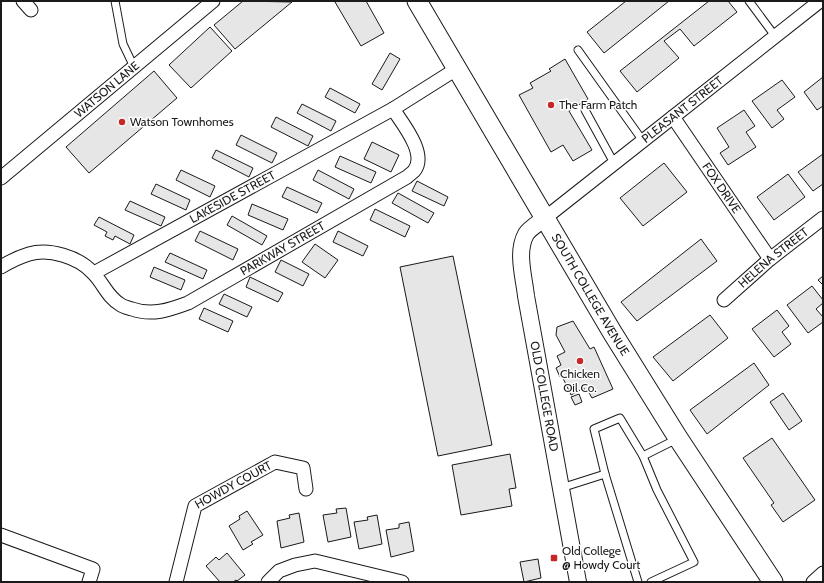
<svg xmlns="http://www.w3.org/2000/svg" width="824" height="583" font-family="Cabin,sans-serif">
<rect width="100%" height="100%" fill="#fff"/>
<g fill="#e6e6e6" stroke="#1a1a1a">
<polygon points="243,1 292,2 235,49 214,25"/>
<polygon points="337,1 366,1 384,33 361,46 335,2"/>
<polygon points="626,1 669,1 604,53 587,32"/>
<polygon points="709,1 728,1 737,12 694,46 680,29 664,41 679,58 637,92 620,71"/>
<polygon points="210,27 232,51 191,88 169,65"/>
<polygon points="390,53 400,59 382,90 372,84"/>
<polygon points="565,59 588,99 569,111 592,150 573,161 563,145 551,152 519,95 533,88 530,83 551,71 549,69"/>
<polygon points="154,71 177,98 89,173 66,147"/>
<polygon points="823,77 823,106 817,110 804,92"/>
<polygon points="782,80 795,97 777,110 784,119 772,128 752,101"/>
<polygon points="330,88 360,104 355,113 325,97"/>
<polygon points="302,104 336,121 331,131 297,113"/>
<polygon points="744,110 755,126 746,132 756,147 728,165 720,153 729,147 717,128"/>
<polygon points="276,117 313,136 308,146 271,127"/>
<polygon points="241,135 277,153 272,163 236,145"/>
<polygon points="372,142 399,155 391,172 364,159"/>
<polygon points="216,150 253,168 249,177 212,158"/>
<polygon points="823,154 823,184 813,191 798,172"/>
<polygon points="340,156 376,172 371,183 335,167"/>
<polygon points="664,163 687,192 643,226 620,198"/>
<polygon points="181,170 215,186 210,197 176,180"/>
<polygon points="318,170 354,189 349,199 313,180"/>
<polygon points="788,174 805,197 774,220 757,197"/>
<polygon points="417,181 448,197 444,206 412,191"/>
<polygon points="156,184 190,200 186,210 151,194"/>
<polygon points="287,187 322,203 317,213 282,197"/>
<polygon points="398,193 434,213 428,223 392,203"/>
<polygon points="130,201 165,217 161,226 125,210"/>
<polygon points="252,204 288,219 283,230 248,215"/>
<polygon points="375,209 410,226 405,237 370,220"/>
<polygon points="232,216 267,236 262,245 227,225"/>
<polygon points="99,217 134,235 130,244 115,236 113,240 105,236 107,232 94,225"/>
<polygon points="200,231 238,249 233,260 195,241"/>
<polygon points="338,231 368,246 363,256 333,242"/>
<polygon points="701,239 717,261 637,321 621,302"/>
<polygon points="315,244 338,260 325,278 302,262"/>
<polygon points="170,253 207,270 203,279 165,262"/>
<polygon points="453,256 492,445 438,456 400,267"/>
<polygon points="281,260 309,274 303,286 275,272"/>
<polygon points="154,267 185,280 181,290 150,277"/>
<polygon points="823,276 823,285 818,280"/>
<polygon points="250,277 283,293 278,302 246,287"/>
<polygon points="812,286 823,300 823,303 816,309 823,317 823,322 808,333 787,305"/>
<polygon points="224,294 252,307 247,317 219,304"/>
<polygon points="204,308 233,321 228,332 199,319"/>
<polygon points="777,310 789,326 782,332 791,344 774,357 752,329"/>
<polygon points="710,315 728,338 673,381 653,357"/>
<polygon points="573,321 590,349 594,347 613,389 592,398 588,391 585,392 584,388 571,395 562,376 560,377 556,368 561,365 557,356 565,352 556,335 557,327"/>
<polygon points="754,363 769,385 707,434 690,410"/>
<polygon points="783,393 802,421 789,430 770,402"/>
<polygon points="579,394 582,402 575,405 571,397"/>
<polygon points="772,438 815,500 783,522 771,505 774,503 743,458"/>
<polygon points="510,454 516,488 509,489 512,506 461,515 452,465"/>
<polygon points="346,508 351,537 328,542 323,515 337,513 336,509"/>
<polygon points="247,511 263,535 251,542 253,544 243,550 229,526 240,519 239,516"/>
<polygon points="299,513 304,542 281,548 277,521 290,518 289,515"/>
<polygon points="377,515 382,544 359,549 354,522 368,520 367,517"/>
<polygon points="409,522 414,551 391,557 386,530 399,528 399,524"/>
<polygon points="227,553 245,575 237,581 236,580 233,582 220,582 206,566 216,557 219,560"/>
<polygon points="538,559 541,578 524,582 520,562"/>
</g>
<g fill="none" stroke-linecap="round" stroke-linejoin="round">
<defs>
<g id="service">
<polyline points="115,1 123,44 134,67"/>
<polyline points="749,1 775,36"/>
<polyline points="578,50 643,141"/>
<polyline points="585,110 614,163"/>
<polyline points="643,456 677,439"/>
<polyline points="561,488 605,474"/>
<polyline points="638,582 605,474 594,429 620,418 643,456 657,490 694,562 651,582"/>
</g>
<g id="minor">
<polyline points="23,1 31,10"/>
<path id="s1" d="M673 117 770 259"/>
<path id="s2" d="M1 178 213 1"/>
<path id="s3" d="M545 218 820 1"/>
<path id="s4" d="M1 267C9 262 19 257 29 254 49 248 79 257 93 273 104 284 107 297 121 305 124 307 129 308 132 309 152 316 169 310 188 303L407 177C409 175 412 173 414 171 428 154 402 123 393 109"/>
<path id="s5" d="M94 273 393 109 458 68"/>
<path id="s6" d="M724 300 770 259 823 218"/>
<polyline points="1,535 93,569 89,582"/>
<path id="s7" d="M176 582 195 506 275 462 303 468 306 489"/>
<polyline points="268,582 279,571 295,565 315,561 402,582"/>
<polyline points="813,582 823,573"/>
</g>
<g id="tertiary">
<path id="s8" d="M545 218C539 223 530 228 526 234 516 252 524 277 526 296L578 582"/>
</g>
<g id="secondary">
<path id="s9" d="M417 1 612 332 678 438 773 582"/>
</g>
</defs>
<use href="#service" stroke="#1a1a1a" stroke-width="9"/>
<use href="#minor" stroke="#1a1a1a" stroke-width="15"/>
<use href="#tertiary" stroke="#1a1a1a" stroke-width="18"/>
<use href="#secondary" stroke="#1a1a1a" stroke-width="21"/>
<use href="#service" stroke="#fff" stroke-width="7"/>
<use href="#minor" stroke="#fff" stroke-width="13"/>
<use href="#tertiary" stroke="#fff" stroke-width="16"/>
<use href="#secondary" stroke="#fff" stroke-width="19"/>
</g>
<g fill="#c62828" stroke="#fff" stroke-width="1.5">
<circle cx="551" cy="105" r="4"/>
<circle cx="122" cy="122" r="4"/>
<circle cx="580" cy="361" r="4"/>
<rect x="550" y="554" width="8" height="8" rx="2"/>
</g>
<g text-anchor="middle" stroke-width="3" stroke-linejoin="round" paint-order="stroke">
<g font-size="12" fill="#1a1a1a" stroke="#fff">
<text dy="4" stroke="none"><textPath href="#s2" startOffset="138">WATSON LANE</textPath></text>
<text dy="4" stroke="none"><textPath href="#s3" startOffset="175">PLEASANT STREET</textPath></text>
<text dy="4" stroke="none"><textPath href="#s1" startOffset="86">FOX DRIVE</textPath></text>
<text dy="4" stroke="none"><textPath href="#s5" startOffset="158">LAKESIDE STREET</textPath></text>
<text dy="4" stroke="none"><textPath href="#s4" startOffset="322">PARKWAY STREET</textPath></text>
<text dy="4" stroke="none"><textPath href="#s6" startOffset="65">HELENA STREET</textPath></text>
<text dy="4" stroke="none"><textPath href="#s9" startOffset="341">SOUTH COLLEGE AVENUE</textPath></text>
<text dy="4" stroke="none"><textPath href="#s8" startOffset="190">OLD COLLEGE ROAD</textPath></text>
<text dy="4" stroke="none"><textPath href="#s7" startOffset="122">HOWDY COURT</textPath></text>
</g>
<g font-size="12" fill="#1a1a1a" stroke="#fff" text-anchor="start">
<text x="559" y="109">The Farm Patch</text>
<text x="130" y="126">Watson Townhomes</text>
<text x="580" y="378" text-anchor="middle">Chicken<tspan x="580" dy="14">Oil Co.</tspan></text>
<text x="562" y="555">Old College<tspan x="562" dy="14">@ Howdy Court</tspan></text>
</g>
</g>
<rect width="824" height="583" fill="none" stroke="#1a1a1a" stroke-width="4"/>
</svg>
